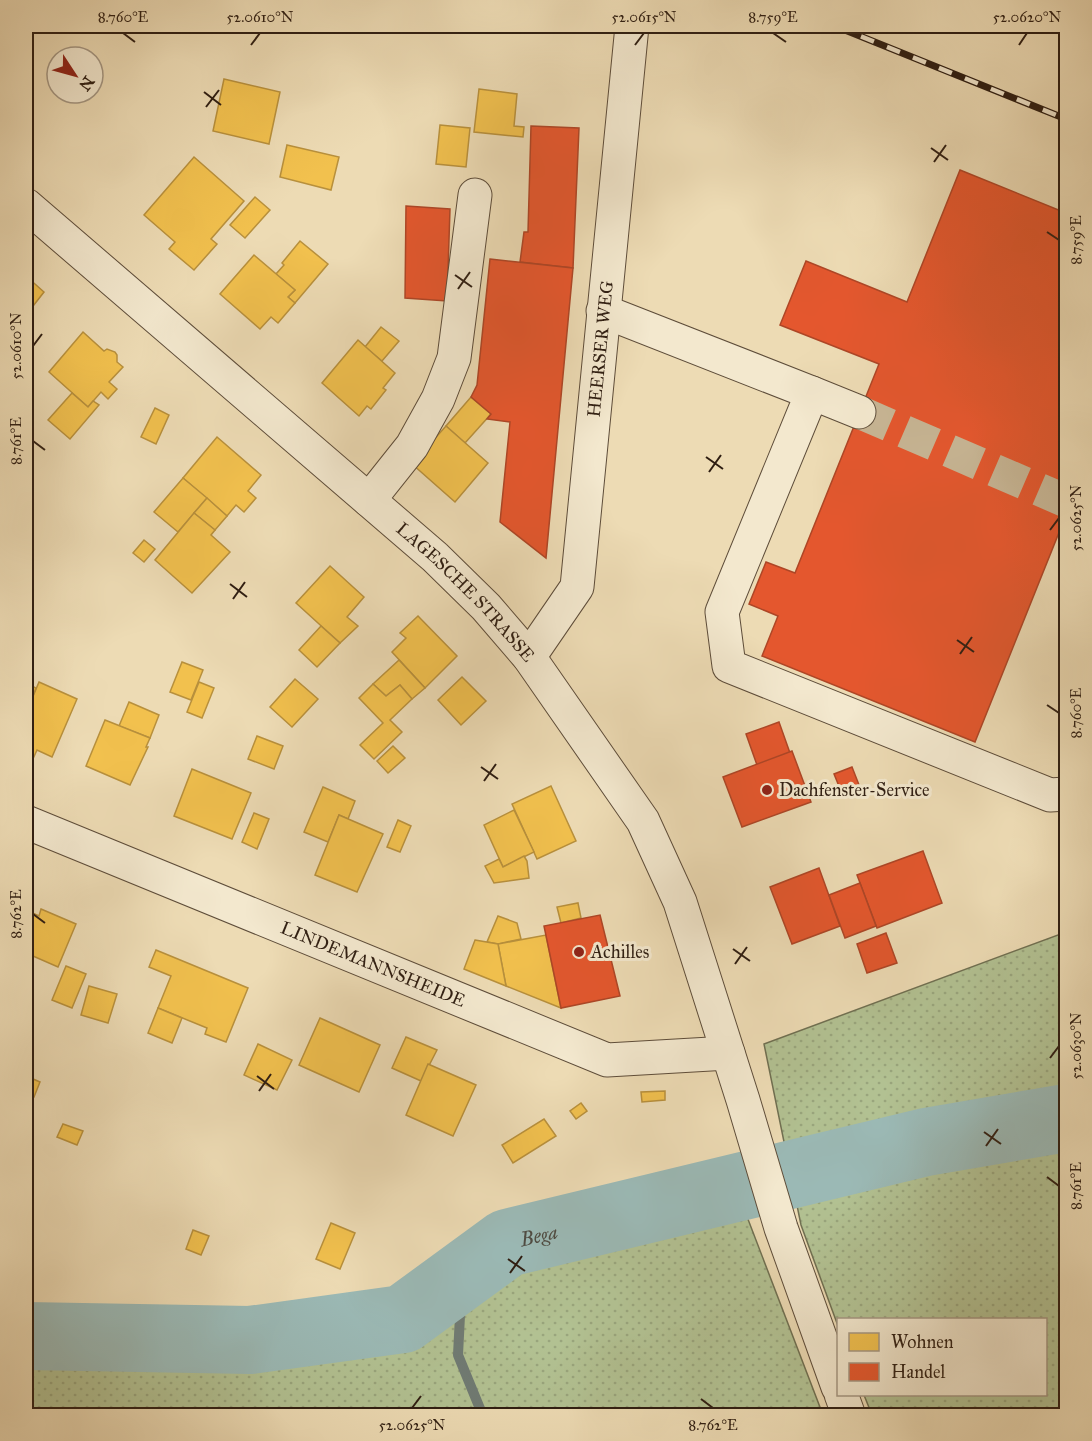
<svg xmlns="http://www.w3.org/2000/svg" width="1092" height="1441" font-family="'IM FELL Great Primer',serif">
<defs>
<pattern id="grass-dots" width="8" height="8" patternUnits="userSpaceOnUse" patternTransform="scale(1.5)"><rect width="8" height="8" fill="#b2c192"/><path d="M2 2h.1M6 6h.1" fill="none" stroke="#99a57d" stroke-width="1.8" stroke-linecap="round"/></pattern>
</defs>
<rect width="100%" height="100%" fill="#eddbb4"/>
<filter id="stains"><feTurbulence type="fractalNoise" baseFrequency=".00333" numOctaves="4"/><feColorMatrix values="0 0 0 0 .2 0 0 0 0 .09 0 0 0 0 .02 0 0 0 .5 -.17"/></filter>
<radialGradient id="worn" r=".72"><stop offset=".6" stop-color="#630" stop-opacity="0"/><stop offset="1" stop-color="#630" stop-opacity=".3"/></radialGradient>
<g fill="url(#grass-dots)" stroke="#707052" stroke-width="1.5">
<polygon points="1066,932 1066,1332 1063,1389 1057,1415 872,1415 864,1395 1046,1394 1046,1320 838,1320 838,1326 801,1225 764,1044"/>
<polygon points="741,1201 823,1415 26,1415 26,1351 34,1350 256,1357 412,1336 523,1258"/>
</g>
<g fill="#f2c14e" stroke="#b8903c" stroke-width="1.5">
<polygon points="224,79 280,92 269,144 213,131"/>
<polygon points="479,89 517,94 514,126 524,127 523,137 474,132"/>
<polygon points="440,125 470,128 466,167 436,164"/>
<polygon points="287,145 339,157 331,190 280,177"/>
<polygon points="194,157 244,201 211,239 217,244 194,270 169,249 175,242 144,215"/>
<polygon points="255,197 270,210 245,238 230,225"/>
<polygon points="300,241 328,264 295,303 288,297 295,290 276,274 284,265 282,263"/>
<polygon points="254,255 295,290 288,297 295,303 278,323 271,317 260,329 220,294"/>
<polygon points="26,276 44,292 26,315"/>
<polygon points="381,327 399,341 382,361 365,347"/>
<polygon points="83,332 104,351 107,349 115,352 117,355 117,362 123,367 109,382 117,389 108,399 101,392 88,407 49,372"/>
<polygon points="358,340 395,373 383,388 386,390 371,409 367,406 359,416 322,383"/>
<polygon points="72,393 88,407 93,401 99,405 70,439 48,420"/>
<polygon points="471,397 491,414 465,443 446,426"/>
<polygon points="155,408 169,415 156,444 141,437"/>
<polygon points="446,426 488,463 455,502 412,464"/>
<polygon points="217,437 261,475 248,491 256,498 244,512 236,505 227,516 183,478"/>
<polygon points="183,478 207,498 178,532 154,512"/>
<polygon points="207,498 227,516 215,530 194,513"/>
<polygon points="194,513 215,530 211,535 230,552 192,593 155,560"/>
<polygon points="144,540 155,549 144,562 133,553"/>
<polygon points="330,566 364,597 347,617 358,626 340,643 296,603"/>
<polygon points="418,616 457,656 425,688 392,652 406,638 400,633"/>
<polygon points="321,626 340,643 317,667 299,650"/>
<polygon points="399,660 425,688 412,699 400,685 386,696 373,684"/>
<polygon points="182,662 203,670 191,700 170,692"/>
<polygon points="462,677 486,701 461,725 438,700"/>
<polygon points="295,679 318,699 292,727 270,707"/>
<polygon points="39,682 77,699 52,757 37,750 32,761 26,758 26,713"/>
<polygon points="199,682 214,688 202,718 187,712"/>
<polygon points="26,683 36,688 26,713"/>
<polygon points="373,684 386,696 400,685 412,699 390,720 402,732 374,759 360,745 383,723 359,698"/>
<polygon points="129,702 159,715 150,738 119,726"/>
<polygon points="105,720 150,738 146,747 148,747 130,785 86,766"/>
<polygon points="257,736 283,746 274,769 248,759"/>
<polygon points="393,746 405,758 388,773 377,761"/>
<polygon points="192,769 251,793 232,839 174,816"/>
<polygon points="551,786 576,841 537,859 512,804"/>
<polygon points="323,787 355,801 348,819 339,815 328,842 304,832"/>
<polygon points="514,810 534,852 503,867 484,825"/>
<polygon points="254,813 269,819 257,849 242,842"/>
<polygon points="339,815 383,834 357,892 315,875"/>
<polygon points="398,820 411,826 400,852 387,847"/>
<polygon points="524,856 527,861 529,878 494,883 485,866 499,859 503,867"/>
<polygon points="578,903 581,918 561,923 557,907"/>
<polygon points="41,909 76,924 58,967 26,953 26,910 39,916"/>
<polygon points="498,916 517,923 521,939 498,944 487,942"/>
<polygon points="546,935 561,1008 506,986 498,944"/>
<polygon points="475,940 498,944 506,986 464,969"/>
<polygon points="156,950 248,988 226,1042 205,1034 207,1028 158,1008 171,976 149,967"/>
<polygon points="66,966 86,974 72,1008 52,1000"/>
<polygon points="89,986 117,994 108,1023 81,1015"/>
<polygon points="158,1008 182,1018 172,1043 148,1033"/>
<polygon points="320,1018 380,1045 359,1092 299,1065"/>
<polygon points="406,1037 437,1050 421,1081 392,1068"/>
<polygon points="258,1044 292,1060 277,1090 244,1075"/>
<polygon points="428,1064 476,1085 453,1136 406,1115"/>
<polygon points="26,1076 40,1082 34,1097 26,1093"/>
<polygon points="665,1091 665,1100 642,1102 641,1092"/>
<polygon points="581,1103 587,1111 576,1119 570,1111"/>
<polygon points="544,1119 556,1136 513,1163 502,1145"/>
<polygon points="63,1124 83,1131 77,1145 57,1137"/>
<polygon points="331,1223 355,1233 340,1269 316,1259"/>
<polygon points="193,1230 209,1236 201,1255 186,1249"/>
</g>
<g fill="#e4572e" stroke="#ae4626" stroke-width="1.5">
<polygon points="531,126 579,128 573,268 520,262 524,232 528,232"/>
<polygon points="960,170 1066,213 1066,515 975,742 762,656 778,616 749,604 766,562 795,573 879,364 780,325 806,261 907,302"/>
<polygon points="406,206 450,209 447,301 405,298"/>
<polygon points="490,259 573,268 546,558 500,522 510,422 487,419 491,414 471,397 477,385"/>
<polygon points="779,722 790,753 757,765 746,734"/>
<polygon points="792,751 811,802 742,827 723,777"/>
<polygon points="852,767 861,790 843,796 834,774"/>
<polygon points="923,851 942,903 877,928 857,875"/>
<polygon points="819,868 840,926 792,944 770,887"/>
<polygon points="860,883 876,926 845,938 829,895"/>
<polygon points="600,915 620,996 561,1008 544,926"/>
<polygon points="886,933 897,963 867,973 857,944"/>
</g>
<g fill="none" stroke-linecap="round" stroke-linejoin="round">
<polyline stroke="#707b74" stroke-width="10" points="462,1276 458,1355 483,1416"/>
<path stroke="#9bb9b5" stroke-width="68" id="s1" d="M26 1336 250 1340 403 1319 507 1243 926 1142 1066 1118"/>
<polyline stroke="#c7b594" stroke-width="33" stroke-dasharray="33 16" stroke-linecap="butt" points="859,412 1066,501"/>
<defs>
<g id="minor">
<path id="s2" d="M26 205 435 557 486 607 529 657 643 821 680 902 743 1100 781 1228 838 1387"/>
<polyline points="603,311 812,393 722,612 729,666 1050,795 1066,794"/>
<polyline points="812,393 859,412"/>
<polyline points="369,500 412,446 438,399 454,358 475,195"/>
<path id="s3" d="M529 657 577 587 632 26"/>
<path id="s4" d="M26 822 607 1060 728 1053"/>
<polyline points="841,1394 849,1416"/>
</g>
</defs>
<use href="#minor" stroke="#5e4d3a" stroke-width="35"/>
<use href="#minor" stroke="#f3e8ce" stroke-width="33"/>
<defs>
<polyline id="rail" points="835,26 1066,119"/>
</defs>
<use href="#rail" stroke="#2f1e12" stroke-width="7"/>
<use href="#rail" stroke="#f3e8ce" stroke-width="4.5" stroke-dasharray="14" stroke-linecap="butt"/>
</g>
<path fill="none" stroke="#2f1e12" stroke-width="2" d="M123 33 135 42M773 33 786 42M251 45 260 33M635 45 644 33M1019 45 1027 33M204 92 221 105M206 107 219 90M931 148 948 160M934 162 946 145M1047 232 1059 240M455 275 472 287M458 289 470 272M33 346 42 334M33 441 45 450M706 457 723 469M709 472 721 455M1050 530 1059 518M230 584 247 597M233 599 245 582M957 640 974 652M960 654 972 637M1047 705 1059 713M481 767 498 779M484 781 496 764M33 914 45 923M733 949 750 961M735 964 747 947M1050 1058 1059 1046M257 1076 274 1089M259 1091 271 1074M984 1132 1001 1144M986 1146 998 1129M1047 1177 1059 1186M508 1259 525 1271M510 1273 522 1256M701 1399 713 1408M412 1408 421 1396"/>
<g fill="#8f2418" stroke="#f3e8ce" stroke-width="2">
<circle cx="767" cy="790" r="6"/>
<circle cx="579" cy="952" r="6"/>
</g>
<g text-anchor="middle" stroke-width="6" stroke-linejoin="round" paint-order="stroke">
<g font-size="18" fill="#2f1e12" stroke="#f3e8ce">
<text dy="6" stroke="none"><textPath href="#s3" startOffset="324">HEERSER WEG</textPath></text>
<text dy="6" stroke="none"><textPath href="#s2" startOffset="586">LAGESCHE STRASSE</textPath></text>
<text dy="6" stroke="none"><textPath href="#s4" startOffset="375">LINDEMANNSHEIDE</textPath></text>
</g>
<g font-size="18" fill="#2f1e12" stroke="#f3e8ce" text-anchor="start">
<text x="779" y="796">Dachfenster-Service</text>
<text x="591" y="958">Achilles</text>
</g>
<g font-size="20" font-style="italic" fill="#4f4c43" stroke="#f3e8ce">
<text dy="7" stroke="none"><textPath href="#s1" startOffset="540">Bega</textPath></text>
</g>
</g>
<rect width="1092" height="1441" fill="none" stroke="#eddbb4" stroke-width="66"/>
<rect x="837" y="1318" width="210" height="78" fill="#f3e8ce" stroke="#a59783" stroke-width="1.5"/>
<rect x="849" y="1333" width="30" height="18" fill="#f2c14e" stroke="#a59783" stroke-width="1.5"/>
<text x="891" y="1348" font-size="18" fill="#2f1e12">Wohnen</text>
<rect x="849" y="1363" width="30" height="18" fill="#e4572e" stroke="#a59783" stroke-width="1.5"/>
<text x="891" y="1378" font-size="18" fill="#2f1e12">Handel</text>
<g transform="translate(75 75) rotate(126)"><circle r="28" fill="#f3e8ce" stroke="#a59783" stroke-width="1.5"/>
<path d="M0-4.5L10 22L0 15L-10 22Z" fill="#8f2418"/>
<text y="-9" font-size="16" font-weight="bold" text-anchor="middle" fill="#2f1e12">N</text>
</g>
<rect x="33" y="33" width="1026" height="1375" fill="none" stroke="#2f1e12" stroke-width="2"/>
<g font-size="15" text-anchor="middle" fill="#2f1e12">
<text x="123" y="22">8.760°E</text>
<text x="260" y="22">52.0610°N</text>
<text x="644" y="22">52.0615°N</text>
<text x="773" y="22">8.759°E</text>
<text x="1027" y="22">52.0620°N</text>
<text transform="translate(1076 240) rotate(-90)" y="5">8.759°E</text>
<text transform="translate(16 346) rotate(-90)" y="5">52.0610°N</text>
<text transform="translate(16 441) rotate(-90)" y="5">8.761°E</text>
<text transform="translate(1076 518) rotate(-90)" y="5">52.0625°N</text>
<text transform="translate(1076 713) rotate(-90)" y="5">8.760°E</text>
<text transform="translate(16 914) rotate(-90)" y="5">8.762°E</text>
<text transform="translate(1076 1046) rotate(-90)" y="5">52.0630°N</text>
<text transform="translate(1076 1186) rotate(-90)" y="5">8.761°E</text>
<text x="412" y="1430">52.0625°N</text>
<text x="713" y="1430">8.762°E</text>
</g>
<rect width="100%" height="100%" filter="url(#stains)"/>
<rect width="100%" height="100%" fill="url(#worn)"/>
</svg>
